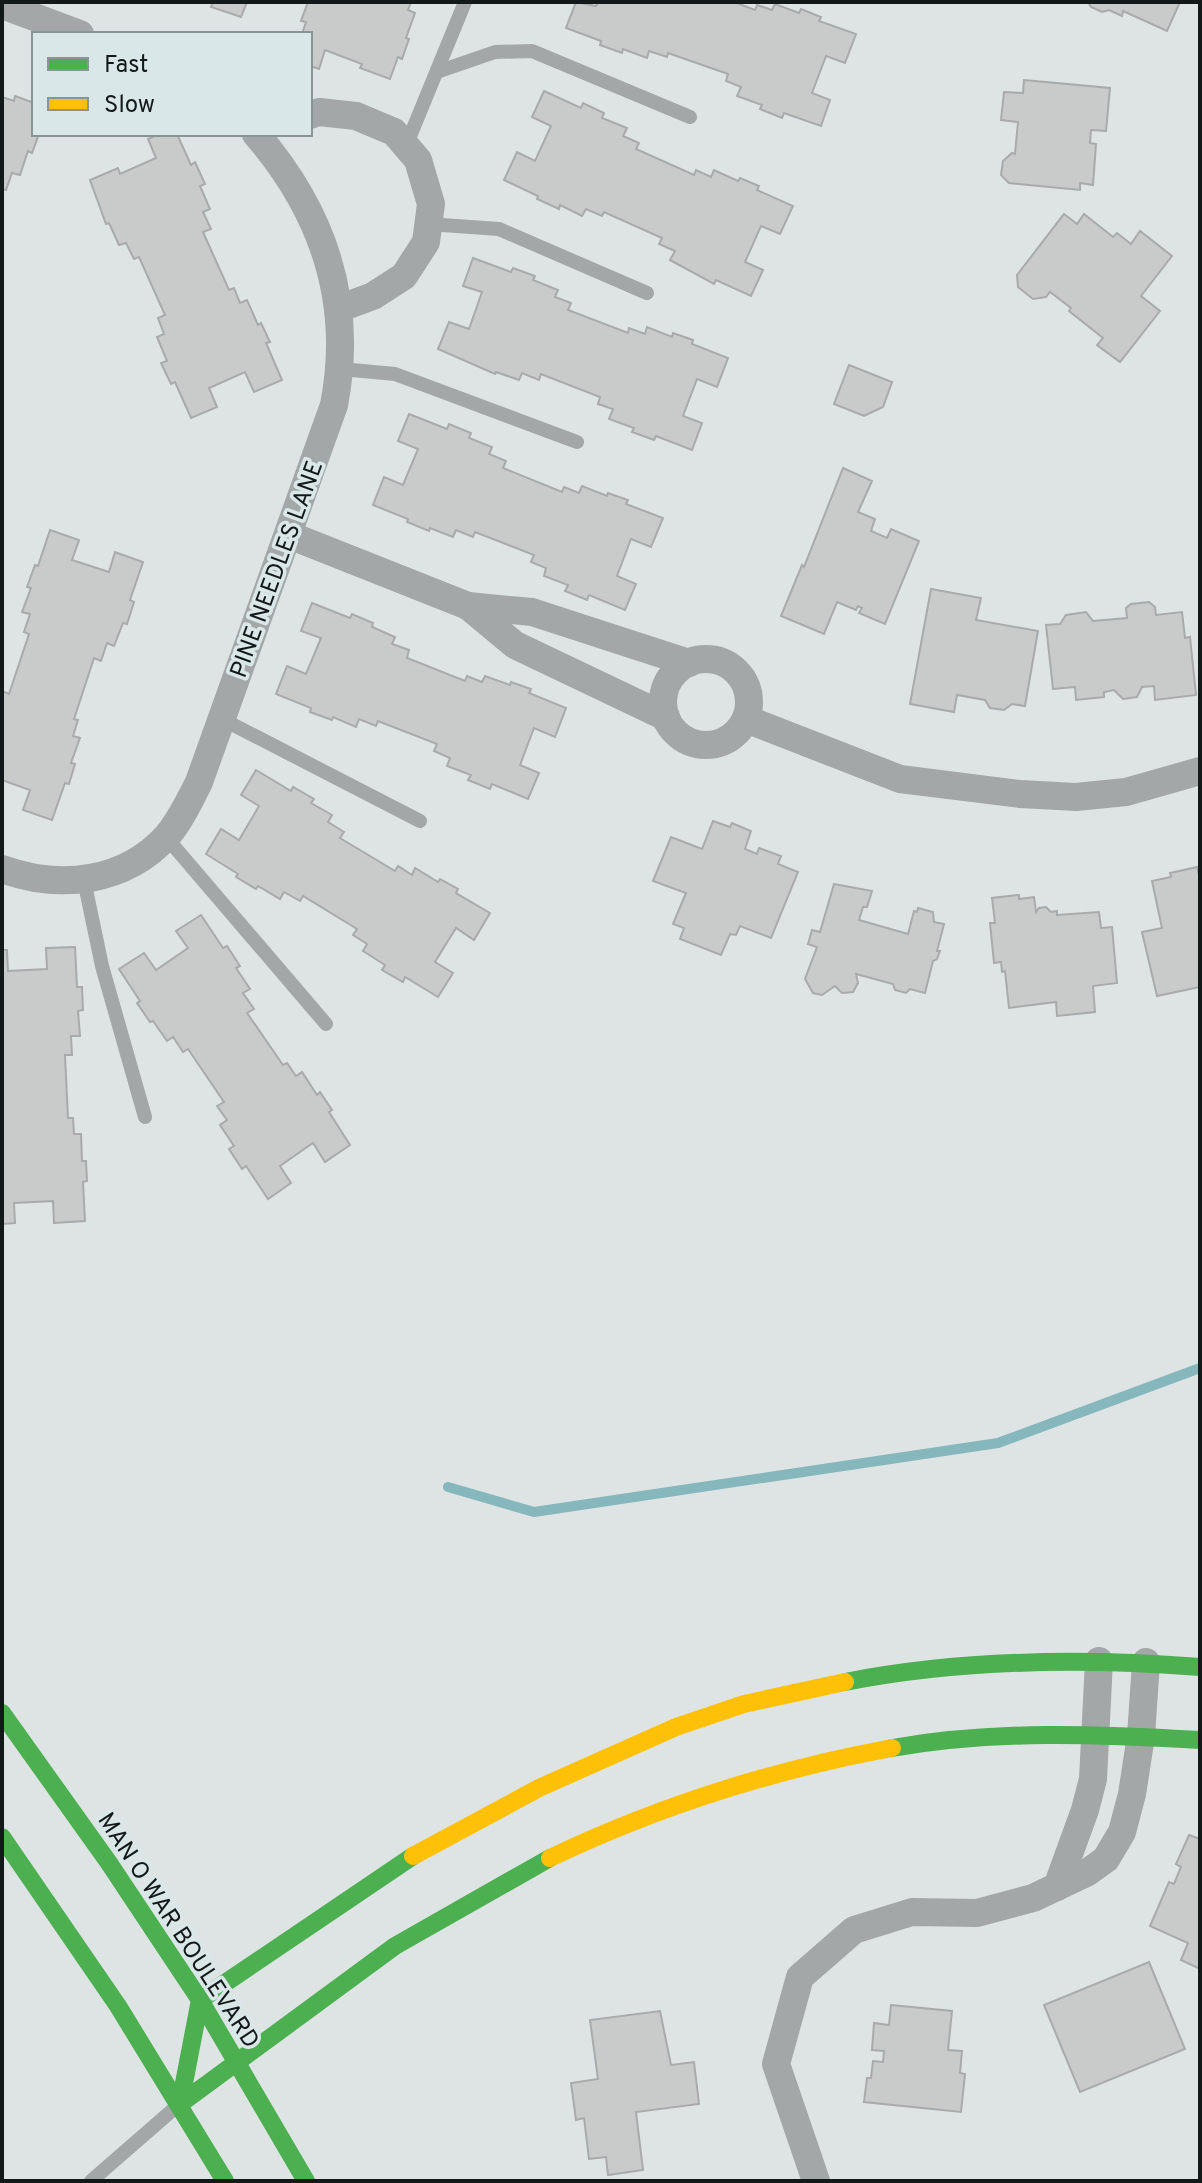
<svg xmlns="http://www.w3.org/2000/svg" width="1202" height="2183" font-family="Overpass,sans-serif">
<rect width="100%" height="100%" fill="#dee4e4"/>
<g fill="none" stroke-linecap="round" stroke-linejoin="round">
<polyline stroke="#86b7bd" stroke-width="10" points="448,1487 534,1512 998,1443 1200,1368"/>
</g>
<g fill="#c9cbcb" stroke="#a9aaab" stroke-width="2">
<polygon points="213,2 247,2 241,17 211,7"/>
<polygon points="308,2 411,2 408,10 415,13 406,38 409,39 402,59 398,57 390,79 360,68 362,64 325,50 319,69 310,66 310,34 302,34 306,22 301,21"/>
<polygon points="576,2 596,6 598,2 734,2 755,10 757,5 772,10 775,4 799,13 801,9 821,17 819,21 856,34 845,63 826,56 812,93 830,100 821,126 784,113 782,118 760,109 762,105 737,96 741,87 726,81 728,74 668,53 667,57 649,51 647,58 623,49 622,53 600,45 601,41 566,28"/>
<polygon points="1088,2 1180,2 1167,31 1123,11 1122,16 1109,10 1102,12 1091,7"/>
<polygon points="1024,80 1110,88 1106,131 1091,130 1090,143 1096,144 1093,185 1080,183 1080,190 1009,183 1001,175 1003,161 1012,153 1015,154 1018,122 1001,120 1004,92 1023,93"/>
<polygon points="544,91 581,108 583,103 604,113 602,118 627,128 623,136 639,143 636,149 694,175 696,170 711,177 714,170 738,181 740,178 759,186 757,190 793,206 780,234 761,226 745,262 763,270 751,296 716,280 714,284 670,260 675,251 659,244 662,238 604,212 602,216 586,209 582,216 560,205 559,209 537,199 538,196 504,180 517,152 535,161 551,126 532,117"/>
<polygon points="15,96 34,103 34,134 39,134 32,153 28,151 20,175 12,173 6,190 2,189 2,97 14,101"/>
<polygon points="159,134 177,134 191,165 195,162 205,184 200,186 210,209 203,212 211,229 203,232 229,290 234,288 240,303 247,300 258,325 261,323 270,342 266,343 282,380 254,392 245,372 209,388 217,407 191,418 175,382 171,384 161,363 167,361 157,337 164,334 158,318 165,315 139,257 134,259 126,243 119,245 109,223 106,224 90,180 118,168 120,174 156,158 148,139"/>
<polygon points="1064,214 1077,224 1084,214 1113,237 1117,233 1131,244 1140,231 1172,256 1141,296 1160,311 1120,362 1097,345 1103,338 1069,311 1071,308 1050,292 1046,297 1033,299 1018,287 1017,275"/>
<polygon points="473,258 511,272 513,268 535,276 533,280 558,290 555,297 571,303 568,310 628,333 629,328 645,334 647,327 672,337 673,333 693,340 692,344 728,358 717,387 697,379 683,416 702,423 692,450 656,436 654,440 632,432 634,428 609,419 613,409 598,404 600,397 541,374 539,380 522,373 519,380 496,372 495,374 438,349 449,322 469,329 482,292 463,286"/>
<polygon points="849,365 892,382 883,407 864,416 834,404"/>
<polygon points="409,414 447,429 449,424 471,433 469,438 492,447 489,454 506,461 503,468 562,492 564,487 579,493 582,486 607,496 608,493 628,500 626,504 663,518 651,547 631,539 617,576 636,584 625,610 589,595 587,600 565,591 568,585 544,576 546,568 531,562 534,555 475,532 473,537 456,530 453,537 430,528 429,531 407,522 408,519 373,505 384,477 403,485 418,449 398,441"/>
<polygon points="843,468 872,481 858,512 875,519 871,531 887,538 891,529 919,541 885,624 859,613 862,608 858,606 856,610 837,602 824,634 781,616 802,565 804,567"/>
<polygon points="50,530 79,540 72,560 109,572 115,552 143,562 130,600 134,602 127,624 123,623 114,646 107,643 101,661 94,658 74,719 78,720 73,736 80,738 71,763 75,764 69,784 65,783 52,820 23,810 30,790 2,780 2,691 9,694 29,634 24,632 30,614 22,612 31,588 27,587 35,565 38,566"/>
<polygon points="931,589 981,598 976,620 1038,631 1025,706 1012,704 1004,710 990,708 985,700 957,695 954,712 910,704"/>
<polygon points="1149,602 1155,607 1156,615 1182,612 1185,638 1190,637 1196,695 1155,700 1154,686 1142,687 1137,697 1123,699 1114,690 1104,692 1104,697 1076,700 1075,687 1053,689 1046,625 1060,624 1066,615 1086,612 1093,621 1127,618 1126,608 1131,604"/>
<polygon points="312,603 350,618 352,614 373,623 372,627 395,637 392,644 409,650 407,658 465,681 467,676 482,682 485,676 510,685 511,682 531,689 529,693 566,708 555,737 534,728 520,765 539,773 528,799 492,784 490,789 468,780 471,775 447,766 450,758 434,751 437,744 378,721 376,726 359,719 356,727 333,717 332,720 310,712 311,708 276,694 287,666 306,674 321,638 301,631"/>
<polygon points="256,770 291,791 293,787 314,799 311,803 332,815 328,822 344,832 340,838 395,871 398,866 412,875 415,868 438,882 440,879 458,889 456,893 490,913 474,940 456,928 435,962 453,973 438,997 405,977 403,982 382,970 385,965 363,951 367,944 353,935 357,929 303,896 300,901 284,892 280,899 258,886 256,889 236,877 238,874 206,854 221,829 239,840 259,806 241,795"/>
<polygon points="713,821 730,827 732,823 751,831 745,849 757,854 759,848 781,856 778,864 798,872 771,938 740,926 736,935 730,934 721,955 680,939 684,928 673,924 686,893 653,881 671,837 702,849"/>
<polygon points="1197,867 1200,879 1200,987 1157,996 1142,932 1162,928 1152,881 1171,877 1170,873"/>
<polygon points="834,884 872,891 867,907 863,907 859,920 908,934 914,911 917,912 918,908 933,912 934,922 944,924 937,951 940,951 937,959 933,961 925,993 910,989 906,993 895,990 893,984 856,974 858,983 853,992 842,993 835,986 822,995 813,993 805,979 817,947 808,944 812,930 820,932"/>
<polygon points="1019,895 1019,899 1034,897 1036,912 1039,908 1046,907 1051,912 1057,911 1057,915 1099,912 1101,928 1112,927 1117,983 1093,986 1095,1012 1057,1016 1056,1002 1009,1008 1005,971 1002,972 1001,962 994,963 990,923 995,923 992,898"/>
<polygon points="201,915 223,948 227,946 240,966 236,968 250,989 243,993 254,1009 247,1013 283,1065 287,1063 296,1076 302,1072 317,1095 320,1092 332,1110 329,1112 350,1145 325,1162 313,1143 280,1166 291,1183 268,1199 246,1166 242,1169 229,1149 234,1146 220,1125 227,1120 217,1106 224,1102 188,1049 183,1052 173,1037 167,1041 153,1021 150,1022 137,1003 140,1001 119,969 144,953 156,970 188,948 176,931"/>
<polygon points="75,947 77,987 82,987 83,1010 78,1011 80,1036 71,1036 72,1055 65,1055 68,1118 73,1118 74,1134 81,1134 82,1161 86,1161 87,1181 83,1182 85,1221 54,1223 53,1201 14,1203 15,1223 2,1224 2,950 7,950 8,971 47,969 46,948"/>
<polygon points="1189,1835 1200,1839 1200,1969 1181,1960 1188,1943 1150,1926 1169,1882 1174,1884 1181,1867 1176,1864"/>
<polygon points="1149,1962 1185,2049 1080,2092 1044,2005"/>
<polygon points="891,2005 952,2011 948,2050 962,2051 960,2073 965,2074 961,2112 864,2102 867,2078 871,2078 873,2061 883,2062 884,2051 872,2050 874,2023 889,2025"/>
<polygon points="660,2011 671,2065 694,2062 699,2104 636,2112 643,2170 608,2175 606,2157 589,2159 584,2118 576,2120 571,2083 598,2079 590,2020"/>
</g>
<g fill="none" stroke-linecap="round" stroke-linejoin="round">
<g stroke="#a3a7a7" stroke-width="14">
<polyline points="437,72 495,52 532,51 690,117"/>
<polyline points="406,146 465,2"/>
<polyline points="428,224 499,229 647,293"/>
<polyline points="341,369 395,374 577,442"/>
<polyline points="222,719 420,821"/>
<polyline points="166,837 326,1024"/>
<polyline points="84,880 102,966 145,1117"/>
<polyline points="91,2181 176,2107"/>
</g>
<g stroke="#a3a7a7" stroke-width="28">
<polyline points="2,5 80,34"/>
<polyline points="310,115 319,112 356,116 394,132 418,160 431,204 426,242 404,276 373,296 338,309"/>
<polyline points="289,535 468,606 532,612 689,663"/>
<polyline points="468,606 515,645 666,717"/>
<circle cx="706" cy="702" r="43"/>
<polyline points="746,719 900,779 1020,794 1076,797 1126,792 1200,771"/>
<path d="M2 869C60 890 125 883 168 835 181 819 190 800 199 782L334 405C354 302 324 213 256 134"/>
<polyline points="1057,1887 1085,1810 1093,1779 1099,1661"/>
<polyline points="816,2181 776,2064 800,1977 854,1930 912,1912 977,1913 1033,1898 1088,1872 1106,1859 1122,1832 1132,1794 1141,1736 1146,1662"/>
</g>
<g stroke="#4caf50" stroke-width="18">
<path d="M845 1682C962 1659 1082 1658 1200 1667"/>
<polyline points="2,1713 109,1863 200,2000 306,2181"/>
<path d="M892 1748C994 1730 1097 1734 1200 1740"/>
<polyline points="2,1837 118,2006 225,2181"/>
<polyline points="180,2104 200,2000 413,1856"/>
<polyline points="180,2104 395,1946 550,1858"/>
</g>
<g stroke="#ffc107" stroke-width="18">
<polyline points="413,1856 539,1788 676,1727 744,1704 845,1682"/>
<path d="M550 1858C659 1806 773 1770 892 1748"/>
</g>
</g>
<g text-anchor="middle" stroke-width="7" stroke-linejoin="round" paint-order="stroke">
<g font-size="24" fill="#131819" stroke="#dae7e8">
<text transform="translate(276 569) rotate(-70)" y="8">PINE NEEDLES LANE</text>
<text transform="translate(179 1930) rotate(57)" y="8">MAN O WAR BOULEVARD</text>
</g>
</g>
<rect width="1202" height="2183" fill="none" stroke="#131819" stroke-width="8"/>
<rect x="32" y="32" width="280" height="104" fill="#dae7e8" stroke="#8a9495" stroke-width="2"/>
<rect x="48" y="58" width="40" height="12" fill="#4caf50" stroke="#8a9495" stroke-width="2"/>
<text x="104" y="72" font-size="24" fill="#131819">Fast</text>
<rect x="48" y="98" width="40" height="12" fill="#ffc107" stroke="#8a9495" stroke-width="2"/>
<text x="104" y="112" font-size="24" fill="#131819">Slow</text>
</svg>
